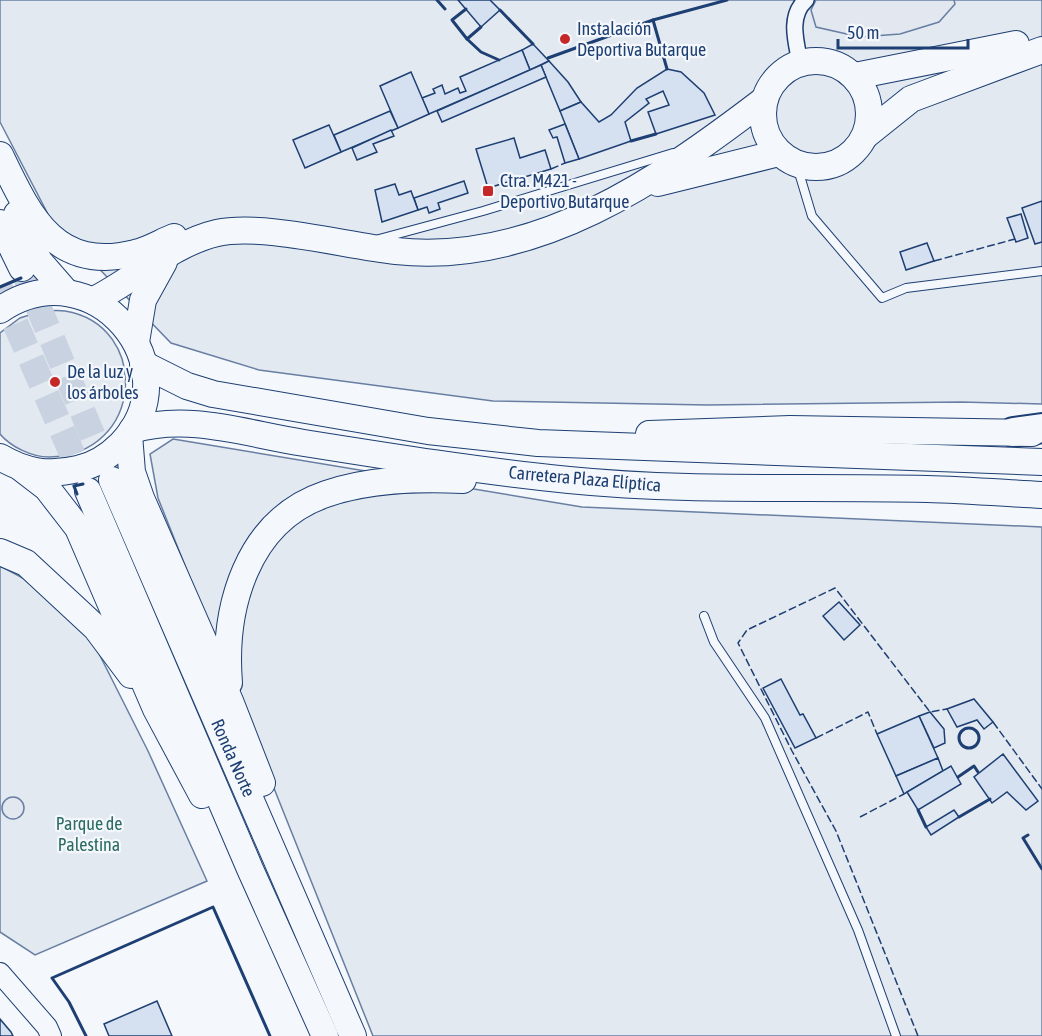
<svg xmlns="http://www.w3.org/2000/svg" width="1042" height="1036" font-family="'Asap Condensed',sans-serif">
<rect width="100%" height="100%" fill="#f4f7fb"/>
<g fill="#e3e9f0" stroke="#687fa3" stroke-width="1.5">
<polygon points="0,0 1042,0 1042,404 961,402 708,405 493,401 259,370 171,343 50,218 0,122"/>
<path d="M42 311C49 311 58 310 65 311 151 325 145 455 49 457 32 457 11 447 0 434V333L20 318Z"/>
<polygon points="173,439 582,507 1042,527 1042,1036 373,1036 158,498 150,454"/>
<polygon points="0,566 75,606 148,751 207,881 35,955 0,932"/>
</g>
<g fill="#e3e8f0" stroke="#687fa3" stroke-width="1.5">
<polygon points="816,0 954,0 955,4 939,22 900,34 860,37 816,27 811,10"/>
<circle cx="13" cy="808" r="11"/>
</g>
<g fill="#d5e0f0" stroke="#1d3f73" stroke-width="1.5">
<polygon points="458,0 490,0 500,10 481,27"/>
<polygon points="533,44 549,61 530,70 522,50"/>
<polygon points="522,50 530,70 429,114 422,98 435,93 433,89 442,85 445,94 458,88 460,93 466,91 460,77"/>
<polygon points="549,61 568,82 581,102 560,111 541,65"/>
<polygon points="541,65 546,77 442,122 437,111"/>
<polygon points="667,69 681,72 704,93 715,115 656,134 648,112 669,105 663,91 646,99 649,103 625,122 631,141 579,159 560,111 581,102 599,122 611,115 637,88"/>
<polygon points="411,72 429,114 398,128 380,86"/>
<polygon points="390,111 398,128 341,152 334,135"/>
<polygon points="565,124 579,159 565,163 557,137 553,138 549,130"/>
<polygon points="329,125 341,152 305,168 293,140"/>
<polygon points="391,130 394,136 373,144 377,152 357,160 352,148"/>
<polygon points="514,138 520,158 545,150 551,169 488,188 476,149"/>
<polygon points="464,181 468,193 438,203 440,209 429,213 427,207 418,210 414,198"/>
<polygon points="395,184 399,195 411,191 418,210 382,222 375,190"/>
<polygon points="1042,201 1042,242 1035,244 1022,208"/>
<polygon points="1021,214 1028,238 1016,242 1007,218"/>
<polygon points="927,243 934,261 906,270 900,252"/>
<polygon points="839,602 860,625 844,640 823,616"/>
<polygon points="781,679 800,715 803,714 816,738 795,748 763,688"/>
<polygon points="974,699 993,722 984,729 977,720 957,727 947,709"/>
<polygon points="930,712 944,729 945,743 934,748 919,716"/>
<polygon points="919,716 938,758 896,776 877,734"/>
<polygon points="1003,754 1038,801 1026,810 1007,792 992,803 974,777"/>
<polygon points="938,758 943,771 904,794 896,776"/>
<polygon points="951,766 961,784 918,810 907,792"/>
<polygon points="954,810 959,817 931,835 926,827"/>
<polygon points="157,1001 172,1036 109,1036 104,1024"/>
<polygon points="0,1019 11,1032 13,1036 0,1036"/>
</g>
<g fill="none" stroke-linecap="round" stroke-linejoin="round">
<g stroke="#c9d2e0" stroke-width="26" stroke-dasharray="26 13" stroke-linecap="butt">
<polyline points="22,268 110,477"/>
<polyline points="0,288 87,488"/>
</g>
<defs>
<g id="service">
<polyline points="797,166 812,216 882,298 906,288 1042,271"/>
<polyline points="379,239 483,211 673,153"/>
<polyline points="704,616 714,642 765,718 858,930 896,1036"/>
</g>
<path id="minor" d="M800 62C796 42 788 16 806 0"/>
<polyline id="tertiary" points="0,973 47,1027 51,1036"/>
<g id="primary">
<circle cx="816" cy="114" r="53"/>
<polyline points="855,76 1016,44"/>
<polyline points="866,135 911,99 1042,50"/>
<path d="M0 155C29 215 54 273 135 253 149 250 161 242 174 237"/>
<polyline points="658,183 779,153"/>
<polyline points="17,214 39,261 66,292"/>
<polyline points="0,223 22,268"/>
<path d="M94 300C134 280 173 243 217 233 263 223 347 246 396 251 536 266 659 180 764 100"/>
<path d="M0 310C94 246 194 369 121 444 109 456 95 465 78 469 49 476 25 472 0 457"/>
<polyline points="136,342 143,300 164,262"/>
<polyline points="143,364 187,386 213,394 428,431 538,443 1042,462"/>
<path d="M132 430C190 413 246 434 304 443 392 457 480 471 569 480 688 492 808 486 927 489 965 490 1004 493 1042 495"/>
<polyline points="649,434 790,429 1032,433"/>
<polyline points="129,435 132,472 141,498 230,701 262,783"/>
<polyline points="21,468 47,488 78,528 156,709 202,795"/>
<polyline points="112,480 353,1036"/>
<polyline points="88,491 250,869 325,1036"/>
<polyline points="0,552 26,563 96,628 131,675"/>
<path d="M229 683C223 609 246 521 326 494 369 479 418 478 463 480"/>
</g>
<polyline id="motorway" points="1013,432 1042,428"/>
</defs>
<use href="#service" stroke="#1d3f73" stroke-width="10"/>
<use href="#minor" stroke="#1d3f73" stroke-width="18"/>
<use href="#tertiary" stroke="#1d3f73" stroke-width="22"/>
<use href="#primary" stroke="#1d3f73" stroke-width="28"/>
<use href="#motorway" stroke="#1d3f73" stroke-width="32"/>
<use href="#service" stroke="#f4f7fb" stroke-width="8"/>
<use href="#minor" stroke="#f4f7fb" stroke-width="15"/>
<use href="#tertiary" stroke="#f4f7fb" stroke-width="20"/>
<use href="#primary" stroke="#f4f7fb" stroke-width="26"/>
<use href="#motorway" stroke="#f4f7fb" stroke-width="28"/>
<g stroke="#1d3f73" stroke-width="1.5" stroke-dasharray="8 3" stroke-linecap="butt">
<polyline points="551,169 565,163"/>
<polyline points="934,261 1015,239"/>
<polyline points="993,722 1042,789"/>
<polyline points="816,738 868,712 877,734"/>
<polyline points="860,817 904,794"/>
<polyline points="918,1036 836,831 792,751 738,643 747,630 835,588 930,712 947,709"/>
</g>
<g stroke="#1d3f73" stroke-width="3">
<polyline points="437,0 445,9"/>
<polyline points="466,9 452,20 467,39 481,27"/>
<polyline points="500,10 533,44"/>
<polyline points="653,20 667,69"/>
<polyline points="467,39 481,52 499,60"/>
<polyline points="548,58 653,20 727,0"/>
<polyline points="631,141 656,134"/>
<polyline points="0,287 21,278"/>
<polyline points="77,494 74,486 83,484"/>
<circle cx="969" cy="738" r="10"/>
<polyline points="958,777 974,766 978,772"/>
<polyline points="918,810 926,827"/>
<polyline points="959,817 990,799"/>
<polyline points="1028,835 1023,838 1042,869"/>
<polyline points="86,1036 69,1002 52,978 213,907 270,1036"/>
</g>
</g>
<g fill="#c62828" stroke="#f4f7fb" stroke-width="2">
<circle cx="565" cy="39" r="6"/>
<rect x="482" y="185" width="12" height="12" rx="3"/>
<circle cx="55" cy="382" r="6"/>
</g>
<g text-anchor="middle" stroke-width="4.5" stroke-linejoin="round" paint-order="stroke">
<g font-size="18" fill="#1d3f73" stroke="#f4f7fb" text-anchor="start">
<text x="577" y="35">Instalación<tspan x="577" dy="21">Deportiva Butarque</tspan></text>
<text x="500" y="187">Ctra. M421 -<tspan x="500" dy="21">Deportivo Butarque</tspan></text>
<text x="67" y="378">De la luz y<tspan x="67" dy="21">los árboles</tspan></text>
</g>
<g font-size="18" fill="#1d3f73" stroke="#f4f7fb">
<text transform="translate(585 479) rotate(5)" y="6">Carretera Plaza Elíptica</text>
<text transform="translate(233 758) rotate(66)" y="6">Ronda Norte</text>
</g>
<g font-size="18" fill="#2c6c60" stroke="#f4f7fb">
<text x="89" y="830">Parque de<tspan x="89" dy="21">Palestina</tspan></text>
</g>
</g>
<path d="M838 39v9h130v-9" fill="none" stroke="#1d3f73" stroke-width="3"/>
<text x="847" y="39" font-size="18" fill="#1d3f73" stroke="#f4f7fb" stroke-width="4.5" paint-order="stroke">50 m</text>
</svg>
